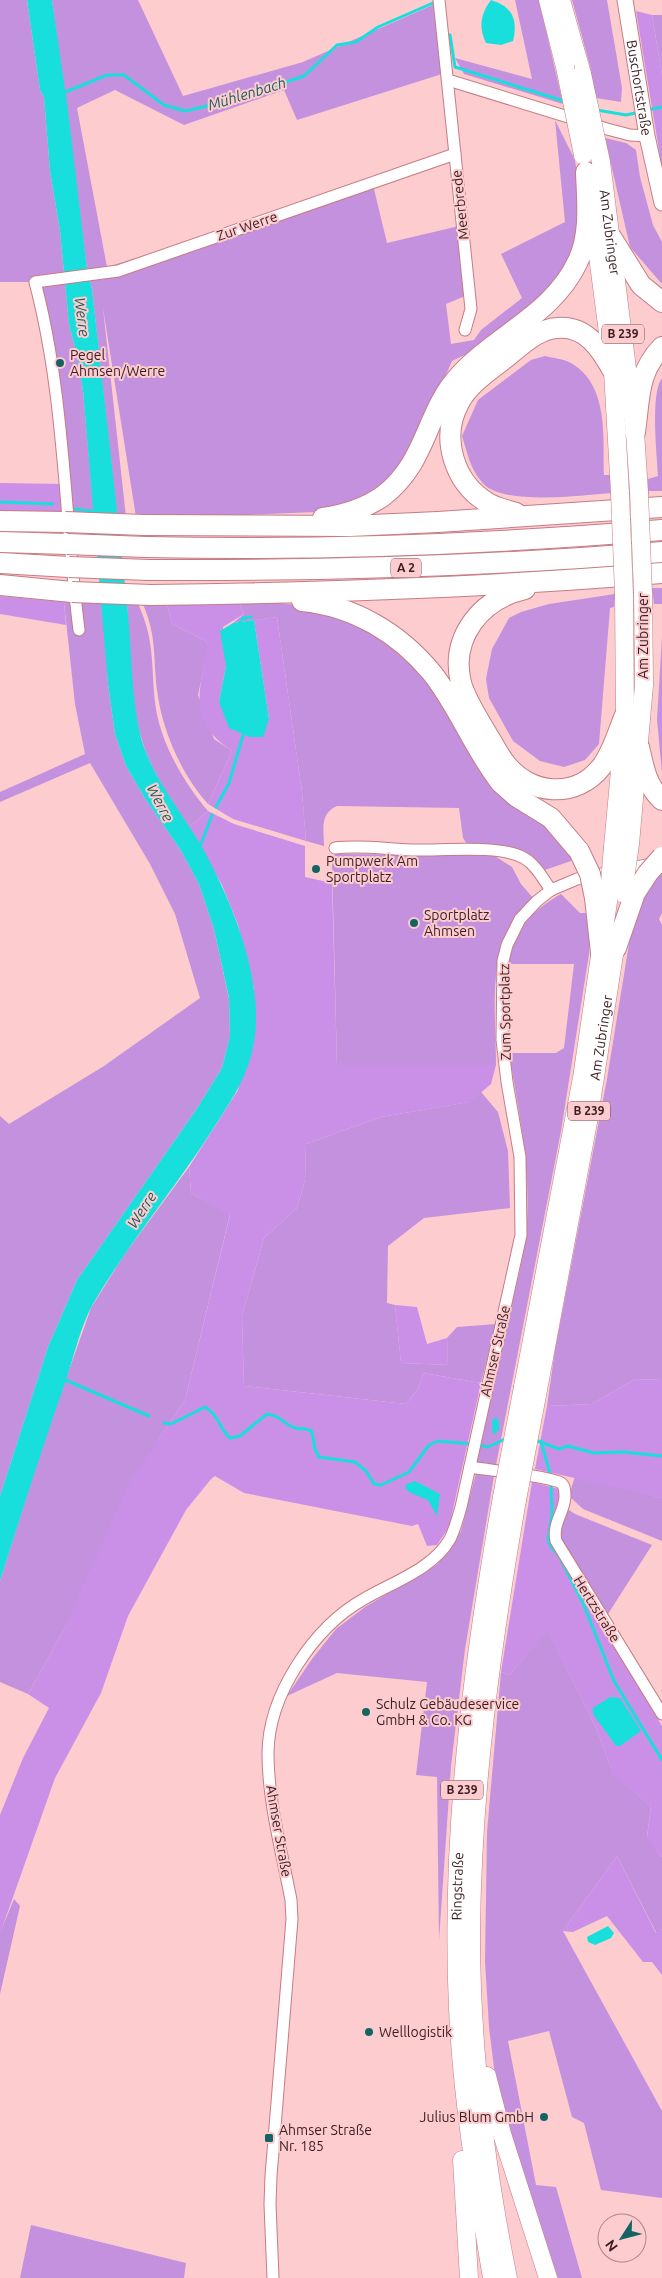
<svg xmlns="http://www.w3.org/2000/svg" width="662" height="2278" font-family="Ubuntu,sans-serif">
<rect width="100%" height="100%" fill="#fccccf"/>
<g fill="#c491df">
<polygon points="0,0 27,0 40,90 44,97 50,171 60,231 69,324 77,355 83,391 94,515 64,515 49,368 31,282 0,282"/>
<polygon points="52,0 138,0 183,96 303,62 435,4 442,74 297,120 284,90 184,125 115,90 77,108 107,267 373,185 387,243 459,226 465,296 446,304 451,344 474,340 481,330 522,298 501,254 565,222 555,120 575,160 578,181 580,205 574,250 551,289 479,348 452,361 412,451 390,478 355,502 317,512 167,518 136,517 103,308 126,517 117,516 92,289 87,269"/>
<polygon points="515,0 539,0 563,104 464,74 455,58 532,79"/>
<polygon points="572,0 607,0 622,88 621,102 596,98 590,66"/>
<polygon points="652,15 662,15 662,75"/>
<polygon points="605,138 626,143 636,150 640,177 653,225 662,242 662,284 630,247"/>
<path d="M545 356C553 358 564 359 571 363 609 385 603 437 604 475H610L611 493C582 495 499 507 481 481 470 468 467 452 462 436L478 400 531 360Z"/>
<path d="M662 378V491H648V479L658 476C657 454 650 394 662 378Z"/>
<polygon points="652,588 662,588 662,604 654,604"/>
<polygon points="615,594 614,607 610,608 599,744 585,760 564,767 540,761 513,741 489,698 486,679 492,649 509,618 521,612 549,604"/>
<polygon points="64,602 103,603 108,684 115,734 126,766 146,800 180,849 199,884 214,929 229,999 230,1036 222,1068 196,1110 77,1280 48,1347 0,1496 0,1116 9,1124 104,1066 200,998 175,914 150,864 90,763 0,802 0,792 85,754 75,704"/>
<path d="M280 603 312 607 346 616 409 658 573 855 571 861 542 871C511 843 510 847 469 847L463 838 459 808 337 806C319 814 324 830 324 846L306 841 302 792 277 617 233 623 244 614 240 604Z"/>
<path d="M127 604H138C155 640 151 664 155 702 159 740 183 782 208 811L189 827C172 801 150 770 142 740 130 701 130 645 127 604Z"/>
<path d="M143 604H167L172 624 206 641 208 649 198 695 214 739 232 751 208 804C181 774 162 730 157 690 153 655 157 638 143 604Z"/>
<polygon points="662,638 662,773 657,719"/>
<path d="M335 854 493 855 512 867 521 884 533 898C484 940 496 1006 496 1065H337L332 863Z"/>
<polygon points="662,866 662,913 659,919 662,925 662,1380 635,1379 592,1404 547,1406 555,1350 607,1079 634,913"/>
<path d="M561 894 580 913H591L589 954 561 1131 496 1465 477 1462C486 1421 494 1380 503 1339 511 1304 522 1270 526 1234 532 1173 519 1113 509 1053H556L564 1048 574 964H508C516 928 530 912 561 894Z"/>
<polygon points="481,1092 498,1112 508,1151 510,1208 424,1218 388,1246 387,1303 395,1305 401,1363 448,1365 447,1338 457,1327 496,1324 481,1383 423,1373 418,1389 406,1404 244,1386 242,1316 264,1238 297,1208 305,1180 306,1144 381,1117 469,1102"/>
<polygon points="189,1167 191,1193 230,1214 185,1400 158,1440 63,1631 28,1694 0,1682 0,1581 45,1438 91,1308 124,1255"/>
<polygon points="476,1473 494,1476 465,1649 451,1766 439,1940 437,1777 416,1775 427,1682 337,1673 287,1696 312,1659 336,1629 365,1607 438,1564 461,1531"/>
<polygon points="575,1476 662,1498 662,1541 583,1509 569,1496"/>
<polygon points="566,1508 575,1514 652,1545 608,1614 561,1539 561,1528"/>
<polygon points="547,1629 598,1732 613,1774 651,1806 647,1837 662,1857 662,1929 657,1934 617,1856 563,1931 662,2111 662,2198 601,2190 584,2123 572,2117 549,2031 508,2041 536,2185 556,2187 582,2278 558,2278 521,2169 495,2076 489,2027 485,1961 487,1832 501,1672 510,1675"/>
<polygon points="14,1899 20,1906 0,1994 0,1933"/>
<polygon points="31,2225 186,2263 184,2278 20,2278"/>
</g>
<g fill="#ca90e8">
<polygon points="636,11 652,15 662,75 662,168"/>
<polygon points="0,483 64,484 64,515 0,514"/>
<polygon points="0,596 64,602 66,625 0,614"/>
<path d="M167 604H240L244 614 223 627 226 666 219 702 250 737 253 736 269 719 254 620 277 617 302 792 306 841 233 819 208 804 232 751C199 729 195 708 203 671 205 661 208 652 206 641L172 624Z"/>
<polygon points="208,811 234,824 305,846 305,877 332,883 337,1065 496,1065 491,1084 470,1102 381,1117 306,1144 305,1180 297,1208 264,1238 242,1316 244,1386 406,1404 418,1389 423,1373 481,1383 449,1527 437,1545 427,1546 418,1524 412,1526 244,1493 215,1476 211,1479 186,1510 128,1616 101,1693 55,1778 0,1934 0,1815 23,1758 49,1708 28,1694 63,1631 130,1481 185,1400 230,1215 191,1193 189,1167 238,1090 254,989 238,925 222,885 189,827"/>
<polygon points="395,1305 417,1307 427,1344 447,1338 448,1365 401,1363"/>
<polygon points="635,1379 662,1380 662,1498 535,1469 547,1406 592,1404"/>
<polygon points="532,1482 559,1489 560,1496 550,1525 550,1540 662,1726 662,1857 647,1838 651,1806 613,1775 598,1732 547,1630 510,1675 501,1672"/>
<polygon points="617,1856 656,1933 662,1929 662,1975 652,1962 643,1962 607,1916 573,1932 563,1931"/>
</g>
<g fill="#19dfdc">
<path d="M27 0H52L68 110 87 269 92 289C104 397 117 505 128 614 132 655 131 698 141 738 152 777 182 813 202 847 233 903 268 988 252 1052 245 1082 227 1107 211 1132 173 1191 128 1244 93 1304 80 1327 74 1357 65 1383 42 1448 21 1515 0 1581V1496L48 1347 77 1280 196 1110 222 1068 230 1036 229 998 214 929 199 884 180 849 146 800 126 766 115 734 108 684 83 391 77 355 69 324 60 231 50 171 44 97 40 90Z"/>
<path d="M491 0C513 7 518 20 513 41L501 45 486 43C478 27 481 13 491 0Z"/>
<polygon points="254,620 269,719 263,737 250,737 229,728 219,702 226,666 220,631 233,623"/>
<polygon points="496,1417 499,1422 499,1430 493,1435 492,1421"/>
<polygon points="415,1481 440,1494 437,1516 428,1500 409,1492 405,1488 407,1484"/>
<polygon points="610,1697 620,1698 641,1731 620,1746 616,1746 593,1714 593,1708"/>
<polygon points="608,1926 614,1933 611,1938 595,1945 588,1942 587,1937"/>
</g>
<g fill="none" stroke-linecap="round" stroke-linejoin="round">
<g stroke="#19dfdc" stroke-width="3">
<polyline points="450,35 455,67 567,102"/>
<polyline points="63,93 107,75 124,75 164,105 185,111 225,102 304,76 337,45 356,42 378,27 433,3"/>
<polyline points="597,110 626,115 640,112"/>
<polyline points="648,110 662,107"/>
<polyline points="0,502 53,504"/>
<polyline points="75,509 97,512"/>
<polyline points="239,624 243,618 251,617"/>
<polyline points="216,807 229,783 244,732"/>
<polyline points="200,847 212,815"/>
<polyline points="63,1379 149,1416"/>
<path d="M164 1423 171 1424 205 1407C220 1416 219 1429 230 1438L240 1436 267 1414C281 1415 285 1426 296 1428 303 1430 306 1427 312 1432L315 1449 319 1457 355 1462 366 1471 374 1484 381 1485 409 1472 429 1445 438 1441 472 1444"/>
<polyline points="535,1440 559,1449 568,1446 594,1453 623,1452 662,1456"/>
<polyline points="541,1441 551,1477"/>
<polyline points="478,1445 488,1447 507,1438"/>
<polyline points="551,1483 552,1515 548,1539 551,1547 559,1556 583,1603 614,1681 662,1760"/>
</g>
<defs>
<g id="minor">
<polyline points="439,0 471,309 465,330"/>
<polyline points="448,80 607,129 630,135 647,136"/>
<path d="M79 630C64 513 65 396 35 282L118 271 455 154"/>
<path d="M335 848C361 845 385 849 411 850 440 851 500 844 524 858 536 865 543 879 551 890"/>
<path d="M470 1467C487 1470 549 1476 561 1483 565 1486 565 1492 565 1497 564 1513 552 1524 556 1541L662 1714"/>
<path d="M273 2278 270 2204 271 2176 292 1919 291 1900C282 1853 268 1801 268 1754 268 1695 314 1627 364 1599 393 1582 433 1569 450 1539 455 1529 458 1517 461 1507L521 1235 520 1157 507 1082 502 1040 503 961 507 945 520 919 537 901 551 890 577 879 656 863"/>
</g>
<g id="secondary">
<path id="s1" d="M625 0 647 136 662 203"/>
</g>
<g id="trunk">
<polyline points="548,0 565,67"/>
<polyline points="561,0 582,74"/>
<path id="s2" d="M601 162 635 432 639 492"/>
<polyline points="592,210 613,371 620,493"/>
<polyline points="630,844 644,685 643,593"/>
<polyline points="613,847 625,715 624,594"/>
<polyline points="523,1387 582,1078 609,895"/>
<path id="s3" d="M538 1390 588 1122 617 935"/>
<polyline points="487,2076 502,2134 548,2278"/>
<polyline points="462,2160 469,2278"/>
<path id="s4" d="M492 2278C477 2188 462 2099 458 2008 450 1836 472 1665 502 1497"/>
<path d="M508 2278C485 2165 471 2050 471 1934 472 1788 492 1643 517 1500"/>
</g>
<g id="motorway">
<polyline points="611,237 641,285 662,302"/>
<path d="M635 432C640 398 637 373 662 347"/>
<path d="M516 513C507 510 496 508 488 503 454 483 440 438 459 403 469 383 491 370 508 356 522 345 538 329 557 328 586 325 601 349 613 371"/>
<path d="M323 518C344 515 366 508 383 496 428 461 425 413 459 376 496 335 554 314 578 261 591 234 587 201 586 172"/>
<polyline points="0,521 65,522"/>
<polyline points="144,525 350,526 438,522 662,507"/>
<polyline points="0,542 67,544"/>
<path d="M146 547C319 551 490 544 662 530"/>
<polyline points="0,563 69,567"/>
<path d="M149 570C320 571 491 566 662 552"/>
<polyline points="0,585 72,592"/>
<path d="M525 589C481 599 450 637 461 683 466 701 478 718 487 734 493 743 498 754 505 763 529 795 576 800 602 766 613 751 618 732 625 715"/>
<path d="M151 595C321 593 492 587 662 573"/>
<path d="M302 601C354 606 399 633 432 673 459 707 474 749 501 783L517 797 551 818 579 851"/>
<path d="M639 747C644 768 646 785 662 800"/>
<polyline points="595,898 601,953"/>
<polyline points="616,948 635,893"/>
</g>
</defs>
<use href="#minor" stroke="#c67c84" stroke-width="13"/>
<use href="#secondary" stroke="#c67c84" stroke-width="17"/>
<use href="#trunk" stroke="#c67c84" stroke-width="19"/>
<use href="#motorway" stroke="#c67c84" stroke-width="22"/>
<use href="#minor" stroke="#fff" stroke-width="11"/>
<use href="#secondary" stroke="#fff" stroke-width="15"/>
<use href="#trunk" stroke="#fff" stroke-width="18"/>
<use href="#motorway" stroke="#fff" stroke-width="20"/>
<defs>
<g id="trunk-bridge">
<polyline points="565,67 583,155"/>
<polyline points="582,74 601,162"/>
<polyline points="639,492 643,593"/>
<polyline points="620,493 624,594"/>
<polyline points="623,893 630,844"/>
<polyline points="609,895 613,847"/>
<polyline points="502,1497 523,1387"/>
<polyline points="517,1500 538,1390"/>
</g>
<g id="motorway-bridge">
<polyline points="65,522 144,525"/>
<polyline points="67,544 146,547"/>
<polyline points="69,567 149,570"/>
<polyline points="72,592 151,595"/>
<polyline points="579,851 590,874 595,898"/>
<polyline points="635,893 648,873 662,857"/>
</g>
</defs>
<use href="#trunk-bridge" stroke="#c67c84" stroke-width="19" stroke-linecap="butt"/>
<use href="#motorway-bridge" stroke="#c67c84" stroke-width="22" stroke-linecap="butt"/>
<use href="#trunk-bridge" stroke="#fff" stroke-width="18"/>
<use href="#motorway-bridge" stroke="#fff" stroke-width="20"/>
</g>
<g fill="#146463" stroke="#fccccf" stroke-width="2">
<circle cx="60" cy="363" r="5"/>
<circle cx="316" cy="869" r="5"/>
<circle cx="414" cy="923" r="5"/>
<circle cx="366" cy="1712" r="5"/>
<circle cx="369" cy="2032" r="5"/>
<circle cx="544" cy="2117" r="5"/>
<rect x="264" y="2133" width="10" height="10" rx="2.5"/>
</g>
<g text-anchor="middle" stroke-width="4" stroke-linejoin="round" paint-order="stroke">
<g fill="#fccccf" stroke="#755255" stroke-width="1">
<rect x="602" y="324.5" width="42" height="19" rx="4"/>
<rect x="391" y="558.5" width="30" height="19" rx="4"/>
<rect x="568" y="1101.5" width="42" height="19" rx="4"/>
<rect x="441" y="1780.5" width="42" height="19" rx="4"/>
</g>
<g font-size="12" font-weight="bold" fill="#3b1d21">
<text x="623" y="338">B 239</text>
<text x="406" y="572">A 2</text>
<text x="589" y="1115">B 239</text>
<text x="462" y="1794">B 239</text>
</g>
<g font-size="14" fill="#3b1d21" stroke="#fccccf">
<text dy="5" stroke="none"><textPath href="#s1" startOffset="89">Buschortstraße</textPath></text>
<text transform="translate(460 205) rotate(-96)" y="5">Meerbrede</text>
<text transform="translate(247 226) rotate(-19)" y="5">Zur Werre</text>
<text dy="5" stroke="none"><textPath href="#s2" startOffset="71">Am Zubringer</textPath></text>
<text transform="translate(643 636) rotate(-90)" y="5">Am Zubringer</text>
<text transform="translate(505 1012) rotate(-91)" y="5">Zum Sportplatz</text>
<text dy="5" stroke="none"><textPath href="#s3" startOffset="358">Am Zubringer</textPath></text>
<text transform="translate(495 1351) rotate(-77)" y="5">Ahmser Straße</text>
<text transform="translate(597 1609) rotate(58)" y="5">Hertzstraße</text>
<text transform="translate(279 1831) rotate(80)" y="5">Ahmser Straße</text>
<text dy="5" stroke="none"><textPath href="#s4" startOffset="394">Ringstraße</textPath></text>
</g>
<g font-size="14" fill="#3b1d21" stroke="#fccccf" text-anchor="start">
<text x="70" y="360">Pegel<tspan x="70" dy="16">Ahmsen/Werre</tspan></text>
<text x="326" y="866">Pumpwerk Am<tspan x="326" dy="16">Sportplatz</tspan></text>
<text x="424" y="920">Sportplatz<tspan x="424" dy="16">Ahmsen</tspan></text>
<text x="376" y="1709">Schulz Gebäudeservice<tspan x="376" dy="16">GmbH &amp; Co. KG</tspan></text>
<text x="379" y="2037">Welllogistik</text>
<text x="534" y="2122" text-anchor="end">Julius Blum GmbH</text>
<text x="279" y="2135">Ahmser Straße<tspan x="279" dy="16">Nr. 185</tspan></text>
</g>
<g font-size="15" font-style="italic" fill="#195f5e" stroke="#fccccf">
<text transform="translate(247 94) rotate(-17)" y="5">Mühlenbach</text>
<text transform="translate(82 317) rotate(83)" y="5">Werre</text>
<text transform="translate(160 803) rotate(62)" y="5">Werre</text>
<text transform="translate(142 1210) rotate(-57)" y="5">Werre</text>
</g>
</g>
<g transform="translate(622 2238) rotate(234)"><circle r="24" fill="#fccccf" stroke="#af8689"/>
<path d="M0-4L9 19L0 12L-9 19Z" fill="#146463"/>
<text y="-8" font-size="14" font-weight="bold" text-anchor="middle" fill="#3b1d21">N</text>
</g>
</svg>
